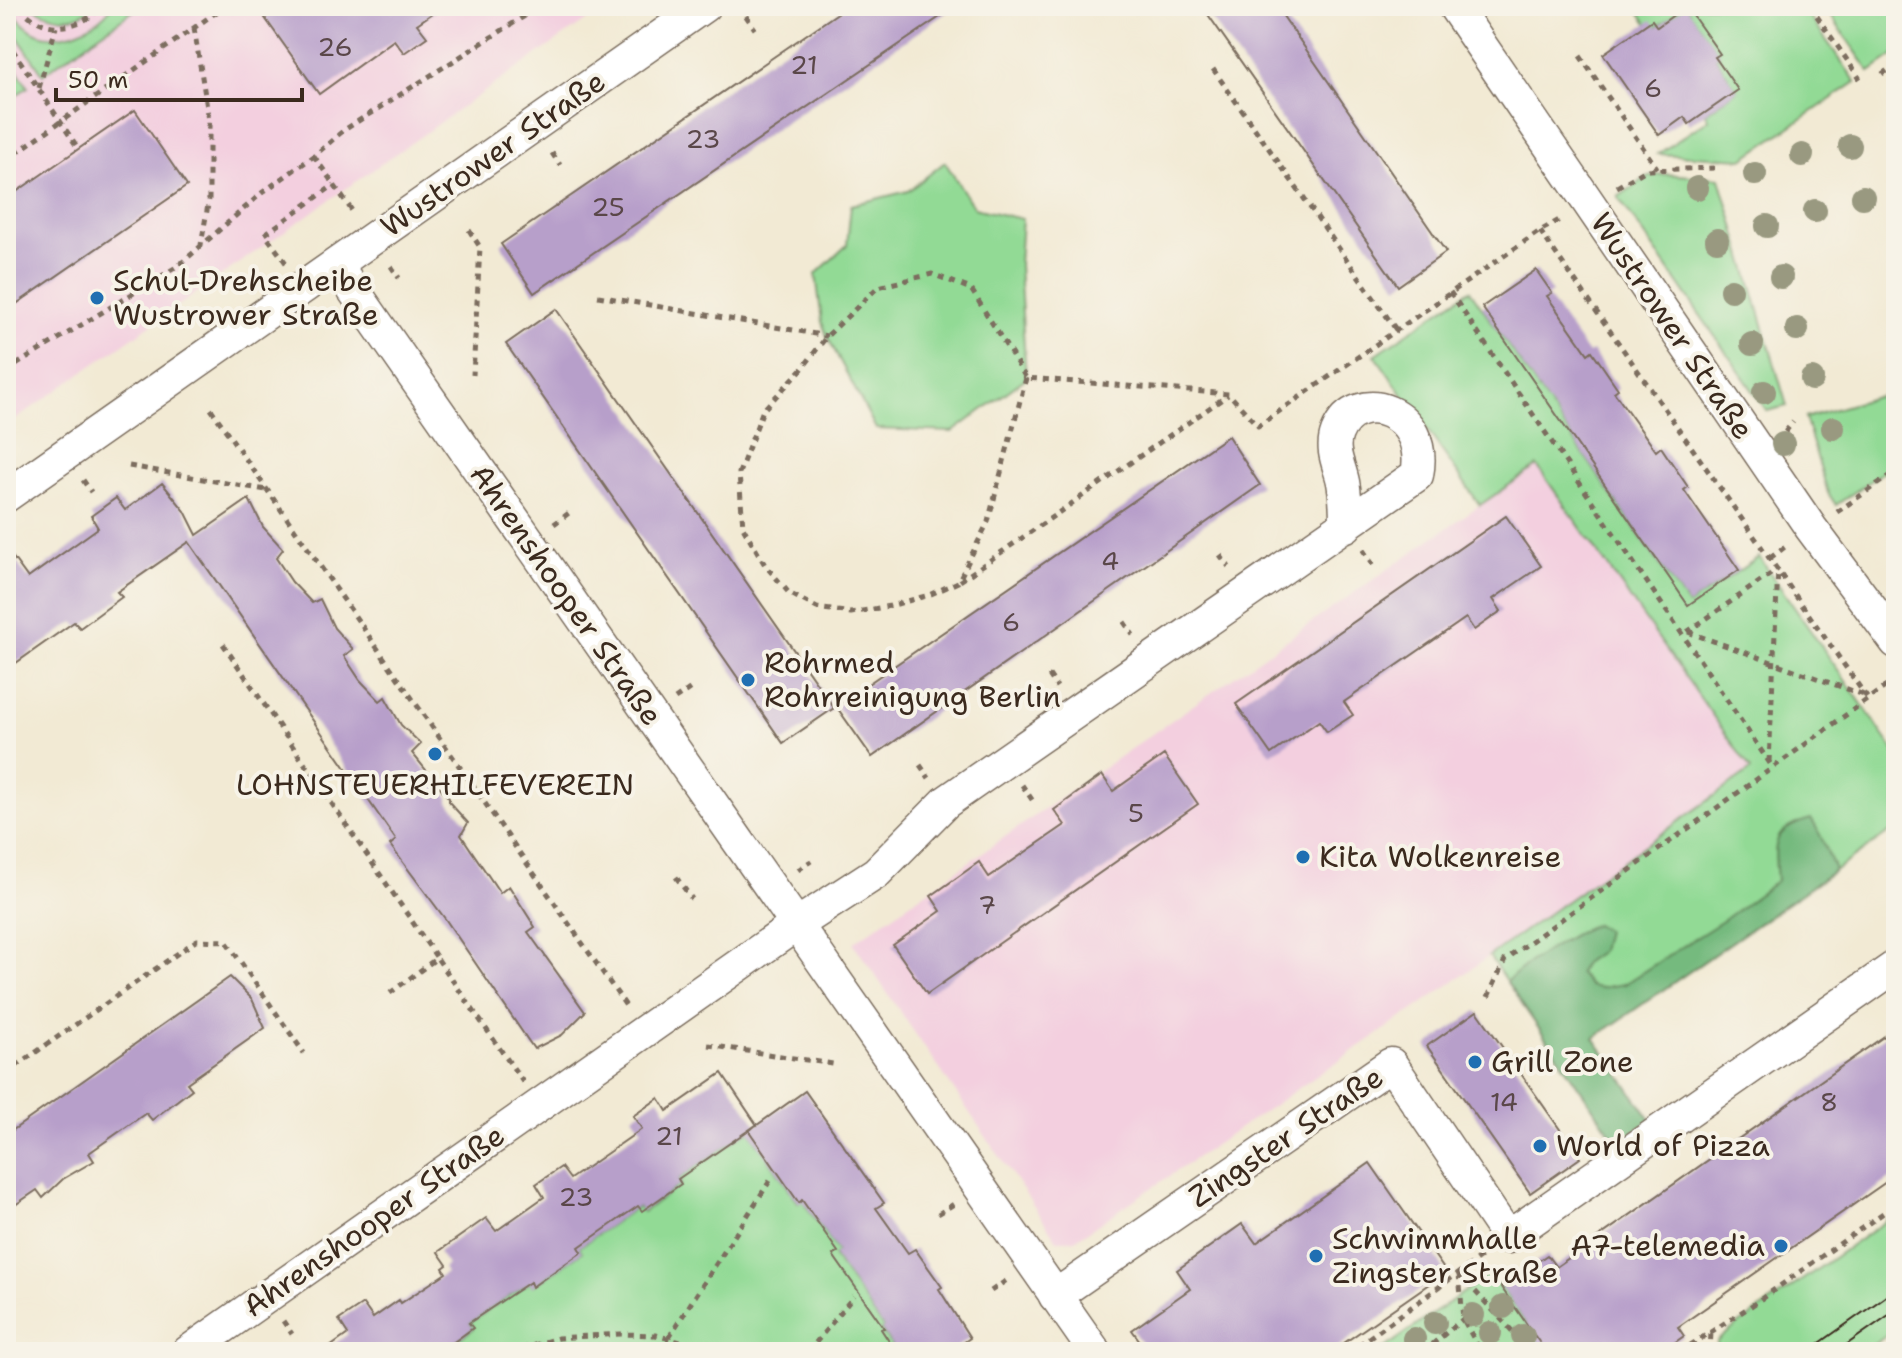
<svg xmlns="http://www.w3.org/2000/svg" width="1902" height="1358" font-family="'Shantell Sans',sans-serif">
<rect width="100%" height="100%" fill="#f7f3e8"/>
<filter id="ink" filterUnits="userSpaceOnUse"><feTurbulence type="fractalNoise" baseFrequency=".0125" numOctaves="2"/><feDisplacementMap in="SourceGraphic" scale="16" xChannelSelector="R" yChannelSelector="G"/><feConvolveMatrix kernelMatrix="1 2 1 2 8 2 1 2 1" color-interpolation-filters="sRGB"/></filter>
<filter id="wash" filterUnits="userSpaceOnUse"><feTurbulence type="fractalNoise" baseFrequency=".006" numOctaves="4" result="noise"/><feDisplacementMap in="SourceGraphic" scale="32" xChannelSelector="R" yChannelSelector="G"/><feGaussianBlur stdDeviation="1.8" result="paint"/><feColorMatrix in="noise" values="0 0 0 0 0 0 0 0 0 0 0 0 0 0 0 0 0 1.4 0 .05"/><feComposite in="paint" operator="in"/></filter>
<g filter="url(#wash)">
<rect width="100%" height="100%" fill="#f2ead4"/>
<g fill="#f3cfdf">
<polygon points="6,6 607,6 6,426"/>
<polygon points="1537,465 1751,770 1415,1009 1075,1240 1057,1240 853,943"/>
</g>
<g fill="#92da95" stroke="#66825a" stroke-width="2">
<path d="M6 6C16 15 25 29 39 34 64 42 98 26 112 6H140L43 74 6 20Z"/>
<path d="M30 6H93C74 25 51 18 30 6Z"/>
<polygon points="1635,6 1802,6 1856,82 1743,159 1658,154 1709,119 1706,113 1737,90 1715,57 1719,54 1686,7 1657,27 1647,23"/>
<polygon points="1824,6 1896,6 1896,54 1870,72"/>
<polygon points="6,53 28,87 6,102"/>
<polygon points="945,162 974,208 1022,219 1019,265 1026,378 953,432 876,429 827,336 822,322 816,274 847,245 851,205 908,191"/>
<polygon points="1663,174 1720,178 1787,406 1767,411 1618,197 1649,176"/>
<polygon points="1470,290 1688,605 1759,557 1896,753 1896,828 1594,1038 1651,1120 1612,1135 1489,956 1751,770 1537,466 1480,505 1375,355"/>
<polygon points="1896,391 1896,463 1836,505 1828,493 1805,418"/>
<polygon points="749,1130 798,1202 802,1200 838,1252 833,1256 884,1328 881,1330 896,1352 429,1352 445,1348 473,1329 469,1323 530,1282 533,1286 582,1252 579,1247 638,1206 643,1212 681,1184 678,1179"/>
<polygon points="1896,1214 1896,1329 1863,1352 1717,1352 1717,1341 1735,1327"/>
<polygon points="1491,1273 1546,1352 1379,1352"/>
</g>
<path fill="#75ba7e" stroke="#58724e" stroke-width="2" d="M1811 819C1824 838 1826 851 1835 870L1594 1038 1651 1120 1625 1137 1612 1135 1507 982C1523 964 1572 934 1595 924L1606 931 1601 951 1584 963 1579 973 1590 986 1600 988 1624 984 1724 920 1777 881C1774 843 1770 830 1811 819Z"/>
<g id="blocks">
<g fill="#b79fca">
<polygon points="282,6 443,6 417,24 427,37 404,53 394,40 319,94 265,18"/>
<polygon points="848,6 956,6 534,293 501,244"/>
<polygon points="1202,6 1276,6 1446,252 1398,286"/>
<polygon points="1686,6 1720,54 1715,57 1738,90 1689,124 1684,117 1659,135 1603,54 1652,20 1657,27"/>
<polygon points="135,110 187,186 6,311 6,199"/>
<polygon points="1536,270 1552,293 1547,296 1588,354 1592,351 1618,389 1614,392 1656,451 1661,447 1688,487 1684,490 1739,570 1688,605 1482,307"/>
<polygon points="556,309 834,708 783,743 506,344"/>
<polygon points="1228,436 1260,485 872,757 836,706"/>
<polygon points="162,483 185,511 197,535 249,499 263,527 283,549 276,558 292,582 312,603 320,599 334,628 353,649 344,656 360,680 380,701 385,697 401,725 421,744 412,753 449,798 449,802 468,823 461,835 500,893 509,886 535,927 528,932 585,1012 562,1035 534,1049 446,920 390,845 396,840 189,542 117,592 122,597 80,628 74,622 6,670 6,548 28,578 98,528 91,516 116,498 125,510"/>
<polygon points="1506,516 1541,566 1493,599 1501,611 1474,630 1466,618 1344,702 1353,715 1327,732 1319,721 1271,754 1236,704"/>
<polygon points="1164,755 1198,804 927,994 893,945 941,911 931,896 979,862 989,877 1065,825 1054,810 1102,775 1113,791"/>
<polygon points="230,977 252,999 265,1028 187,1083 192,1089 152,1120 146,1113 89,1153 94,1161 63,1179 43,1198 37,1190 6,1211 6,1135"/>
<polygon points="1477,1011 1580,1158 1530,1193 1427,1046"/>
<polygon points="1896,1028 1896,1175 1678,1327 1684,1336 1661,1352 1546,1352 1501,1287 1547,1255 1556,1267"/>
<polygon points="722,1073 757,1125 805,1091 884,1203 876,1208 908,1253 915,1249 942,1287 939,1289 970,1338 950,1352 896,1352 881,1329 884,1328 833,1255 838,1252 802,1200 799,1203 749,1131 756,1125 678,1179 681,1184 642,1211 638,1206 579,1247 582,1252 532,1287 530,1282 469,1323 473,1328 440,1352 323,1352 348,1334 339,1320 363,1304 373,1318 399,1300 401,1303 446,1273 443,1268 447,1265 438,1252 486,1218 496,1231 544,1197 536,1184 561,1167 570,1179 642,1129 633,1116 659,1098 667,1111"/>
<polygon points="1370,1163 1446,1272 1331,1352 1148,1352 1132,1330 1190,1289 1177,1270 1242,1224 1256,1243"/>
</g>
</g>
</g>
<g filter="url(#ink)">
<use href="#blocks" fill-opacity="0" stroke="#7b6d5e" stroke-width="2"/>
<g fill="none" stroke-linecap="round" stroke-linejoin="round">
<defs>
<g id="street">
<polyline points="1454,6 1811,528 1896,642"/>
<polyline points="336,265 1095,1352"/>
<polyline points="6,496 704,6"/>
<polyline points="1055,1296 1391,1064 1508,1237 1896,966"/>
<path d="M188 1352 796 925 876 873 946 802 1417 475C1430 411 1356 385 1337 433 1330 451 1340 466 1343 482 1346 497 1346 512 1346 526"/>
</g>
</defs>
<use href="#street" stroke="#7b6d5e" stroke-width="35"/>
<g stroke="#7b6d5e" stroke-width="5" stroke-dasharray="6 6" stroke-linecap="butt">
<path d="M20 6C40 35 81 31 102 6"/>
<polyline points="739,6 755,29"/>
<polyline points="1810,6 1860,79"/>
<polyline points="194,28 209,120 209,199 201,245"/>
<polyline points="6,40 78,148"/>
<polyline points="1580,56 1657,168"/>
<polyline points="1213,69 1397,331"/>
<polyline points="1882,74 1896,64"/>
<polyline points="39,88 56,27"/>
<polyline points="552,153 560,165"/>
<polyline points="314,156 355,215"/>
<polyline points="6,160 225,6"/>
<polyline points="1617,187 1646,170 1717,168"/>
<polyline points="469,230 480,247 473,375"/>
<polyline points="1540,231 1868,699"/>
<polyline points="286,263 265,234 334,185"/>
<polyline points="391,266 399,278"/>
<polyline points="1450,292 1773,768"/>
<polyline points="598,296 827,336"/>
<polyline points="322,314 331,326"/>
<polyline points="6,371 178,266 263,192 314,156 344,130 528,14 535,6"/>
<polyline points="1026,378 988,522 958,582 929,595 890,606 851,613 817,608 789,593 765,565 743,527 739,473 763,410 802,369 827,336 878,287 932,274 971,289 1026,378 1229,394 1258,426 1540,231 1563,218"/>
<polyline points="211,409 626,1006"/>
<polyline points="1785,432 1793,422"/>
<polyline points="129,466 266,490"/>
<polyline points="83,480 91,492"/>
<polyline points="1837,512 1896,471"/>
<polyline points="554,524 569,513"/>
<polyline points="1363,550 1376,569"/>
<polyline points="1220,555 1229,567"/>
<polyline points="1770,558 1785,547"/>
<polyline points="960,581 1228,395"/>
<polyline points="1124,622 1133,635"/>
<polyline points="1687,632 1778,569"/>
<polyline points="1688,632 1864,695"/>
<polyline points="223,644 437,958"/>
<polyline points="1049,675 1057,687"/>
<polyline points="675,699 691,688"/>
<polyline points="1769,762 1778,569"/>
<polyline points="920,765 929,778"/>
<polyline points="1022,785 1035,804"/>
<polyline points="798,870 811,861"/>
<polyline points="676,877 692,899"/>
<polyline points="390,993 437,958 523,1082"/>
<polyline points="1488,997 1505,960 1896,679"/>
<polyline points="708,1045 833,1064"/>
<polyline points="6,1073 197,940 226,941 304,1053"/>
<polyline points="938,1214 954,1204"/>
<polyline points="1459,1274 1514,1333 1525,1352"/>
<polyline points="1459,1274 1463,1319 1481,1352"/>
<polyline points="991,1291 1007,1280"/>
<polyline points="283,1321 292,1334"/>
<polyline points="669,1337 773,1176"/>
<polyline points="510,1352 558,1338 621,1334 656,1335 716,1352"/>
<polyline points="808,1352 854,1296"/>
<polyline points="1349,1352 1485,1254"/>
<polyline points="1423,1352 1463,1319"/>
<polyline points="1680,1352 1754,1304 1896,1204"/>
<polyline points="1710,1352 1711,1332"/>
</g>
<use href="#street" stroke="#fff" stroke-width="32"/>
<g stroke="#3b2a1e" stroke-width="2">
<polyline points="1807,1352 1896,1289"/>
<polyline points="1836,1352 1896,1310"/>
</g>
</g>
<g fill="#999980">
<circle cx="1850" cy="146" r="12"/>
<circle cx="1802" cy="155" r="12"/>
<circle cx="1755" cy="174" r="12"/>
<circle cx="1697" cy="188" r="12"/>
<circle cx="1863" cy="197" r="12"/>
<circle cx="1815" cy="211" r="12"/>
<circle cx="1767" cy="226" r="12"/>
<circle cx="1717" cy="240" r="12"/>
<circle cx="1781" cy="277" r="12"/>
<circle cx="1731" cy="290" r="12"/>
<circle cx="1797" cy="329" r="12"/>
<circle cx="1752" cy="344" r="12"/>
<circle cx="1812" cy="379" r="12"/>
<circle cx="1764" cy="392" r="12"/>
<circle cx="1833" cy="428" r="12"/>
<circle cx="1783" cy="444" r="12"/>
<circle cx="1503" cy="1307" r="12"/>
<circle cx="1473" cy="1315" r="12"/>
<circle cx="1435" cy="1323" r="12"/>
<circle cx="1490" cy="1333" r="12"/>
<circle cx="1523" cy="1336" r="12"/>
<circle cx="1414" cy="1339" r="12"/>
</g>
</g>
<g fill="#1f6fb2" stroke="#f7f3e8" stroke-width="3">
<circle cx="97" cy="298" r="8"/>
<circle cx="748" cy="680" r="8"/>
<circle cx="435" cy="754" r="8"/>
<circle cx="1303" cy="857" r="8"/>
<circle cx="1475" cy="1062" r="8"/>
<circle cx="1540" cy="1146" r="8"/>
<circle cx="1781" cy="1246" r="8"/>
<circle cx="1316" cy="1256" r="8"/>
</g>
<g text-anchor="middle" stroke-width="8" stroke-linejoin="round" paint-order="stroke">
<g font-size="26" fill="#5a4749">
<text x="335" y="56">26</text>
<text x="804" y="74">21</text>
<text x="1653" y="97">6</text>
<text x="703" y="148">23</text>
<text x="608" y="216">25</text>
<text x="1110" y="570">4</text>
<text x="1011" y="631">6</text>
<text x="1136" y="822">5</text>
<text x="987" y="914">7</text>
<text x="1504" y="1111">14</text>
<text x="1829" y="1111">8</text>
<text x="669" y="1145">21</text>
<text x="576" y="1206">23</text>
</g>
<g font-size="30" fill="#3b2a1e" stroke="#f7f3e8">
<text transform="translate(493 154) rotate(-35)" y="10">Wustrower Straße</text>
<text transform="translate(1672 326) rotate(56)" y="10">Wustrower Straße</text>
<text transform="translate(566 595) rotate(55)" y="10">Ahrenshooper Straße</text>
<text transform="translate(1286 1137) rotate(-34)" y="10">Zingster Straße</text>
<text transform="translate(374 1221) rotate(-35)" y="10">Ahrenshooper Straße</text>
</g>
<g font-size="30" fill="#3b2a1e" stroke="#f7f3e8" text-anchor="start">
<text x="113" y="291">Schul-Drehscheibe<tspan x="113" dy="34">Wustrower Straße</tspan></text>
<text x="764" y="673">Rohrmed<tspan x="764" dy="34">Rohrreinigung Berlin</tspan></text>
<text x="435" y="795" text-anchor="middle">LOHNSTEUERHILFEVEREIN</text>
<text x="1319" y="867">Kita Wolkenreise</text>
<text x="1491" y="1072">Grill Zone</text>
<text x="1556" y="1156">World of Pizza</text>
<text x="1332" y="1249">Schwimmhalle<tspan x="1332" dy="34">Zingster Straße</tspan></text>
<text x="1765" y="1256" text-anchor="end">A7-telemedia</text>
</g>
</g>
<rect width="1902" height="1358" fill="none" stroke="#f7f3e8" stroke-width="32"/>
<path d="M56 88v12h246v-12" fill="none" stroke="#3b2a1e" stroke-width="4"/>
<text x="68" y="88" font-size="24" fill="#3b2a1e" stroke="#f7f3e8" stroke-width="6" paint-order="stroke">50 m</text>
</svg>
